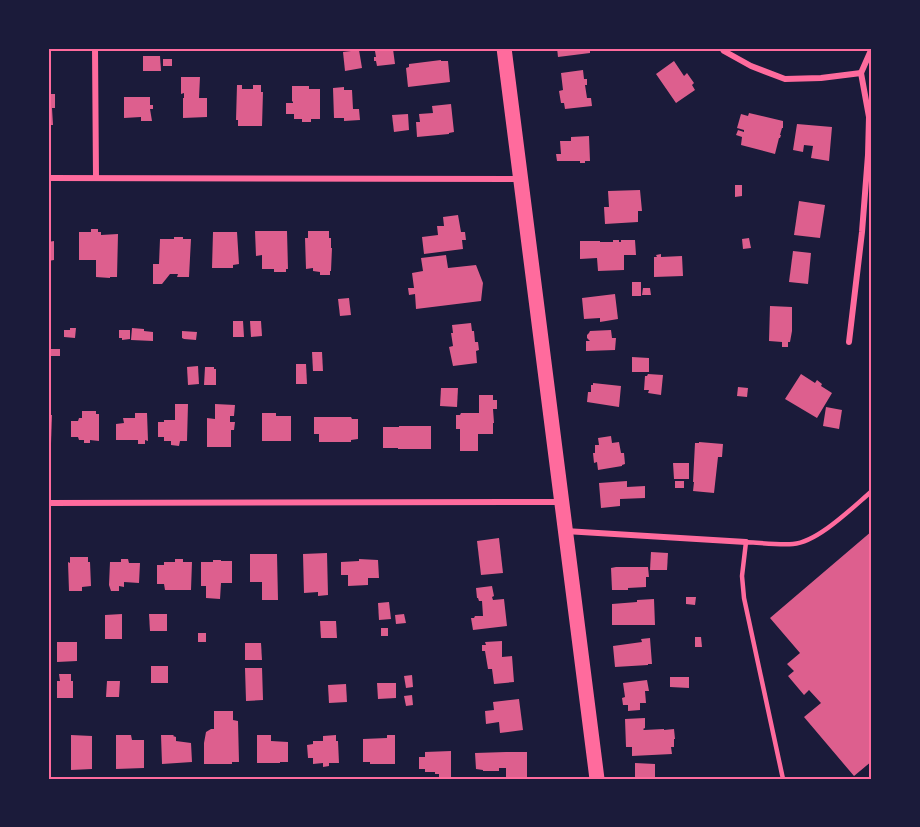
<svg xmlns="http://www.w3.org/2000/svg" width="920" height="827" font-family="'Varela Round',sans-serif">
<rect width="100%" height="100%" fill="#1b1b3a"/>
<g fill="#dd5f8e">
<polygon points="557,48 590,48 590,53 558,57"/>
<polygon points="389,49 393,49 395,64 377,66 376,61 374,61 374,57 376,57 375,51"/>
<polygon points="359,50 362,68 345,71 343,52"/>
<polygon points="143,56 160,56 161,71 143,71"/>
<rect x="163" y="59" width="9" height="7"/>
<polygon points="441,60 441,61 448,61 450,82 408,87 406,68 409,67 409,64"/>
<polygon points="674,61 684,76 687,73 694,83 692,85 695,90 676,103 656,74"/>
<polygon points="583,70 584,79 587,79 587,85 585,85 587,98 591,98 592,106 565,109 564,103 561,103 559,91 563,90 561,73"/>
<polygon points="181,77 200,77 199,98 207,98 207,117 183,118 183,98 184,98 184,93 181,94"/>
<polygon points="237,85 242,85 242,89 253,89 253,85 261,85 261,92 263,92 262,126 238,126 238,120 236,120"/>
<polygon points="292,86 309,86 309,89 320,89 320,119 311,119 311,122 302,122 302,119 294,119 294,114 286,114 286,103 293,103 293,101 292,102"/>
<polygon points="344,87 344,90 352,90 353,109 359,109 360,120 344,121 344,118 334,118 333,88"/>
<polygon points="48,94 55,94 55,108 52,108 53,125 48,125"/>
<polygon points="124,97 150,97 150,105 153,105 153,109 150,109 152,121 141,121 141,117 124,118"/>
<polygon points="451,104 454,132 449,133 449,134 417,137 416,122 420,122 419,114 433,113 432,106"/>
<polygon points="749,113 783,121 783,128 782,128 780,135 781,135 780,138 779,138 775,154 741,145 742,137 736,135 738,130 744,132 744,130 737,128 741,114 748,116"/>
<polygon points="408,114 409,130 394,132 392,115"/>
<polygon points="797,124 832,127 829,161 811,158 813,146 804,145 803,152 793,150"/>
<polygon points="589,136 590,161 585,161 585,163 580,163 580,161 557,161 556,154 561,154 560,141 571,141 571,137"/>
<polygon points="735,185 742,185 742,196 735,197"/>
<polygon points="640,190 642,211 638,211 638,222 605,224 604,207 609,207 608,191"/>
<polygon points="799,201 825,205 820,238 794,235"/>
<polygon points="458,215 461,232 465,232 466,240 462,240 463,249 424,254 422,237 438,235 437,226 444,226 443,217"/>
<polygon points="91,229 98,229 98,232 101,232 101,235 118,234 117,277 110,277 110,278 96,277 96,260 79,260 79,232 91,232"/>
<polygon points="255,231 287,231 288,269 286,269 286,272 274,272 274,269 262,269 262,255 256,256"/>
<polygon points="308,231 329,231 329,238 331,238 331,248 332,248 331,271 330,271 330,275 320,275 320,272 313,271 313,268 306,269 305,238 308,238"/>
<polygon points="213,232 237,232 239,264 233,265 233,268 212,268"/>
<polygon points="174,237 183,237 183,239 191,239 189,277 177,277 178,274 170,274 162,284 153,284 153,264 159,264 160,239 174,239"/>
<polygon points="749,238 751,248 743,249 742,239"/>
<polygon points="613,240 619,240 619,242 621,242 621,240 635,240 636,255 624,255 624,270 598,271 597,258 580,259 580,241 600,241 600,242 613,242"/>
<polygon points="54,241 54,260 48,261 48,242"/>
<polygon points="793,251 811,253 808,284 789,282"/>
<polygon points="661,254 661,257 682,256 683,276 654,277 654,257 657,257 656,255"/>
<polygon points="446,255 448,268 476,265 483,283 481,301 416,309 415,294 409,295 408,288 414,288 412,273 423,271 421,258"/>
<rect x="632" y="282" width="9" height="14"/>
<polygon points="643,288 650,288 651,295 642,295"/>
<polygon points="615,294 618,319 600,322 600,318 584,319 582,298"/>
<polygon points="349,298 351,315 340,316 338,299"/>
<polygon points="770,306 792,307 792,331 790,342 788,342 788,347 782,347 782,342 769,341"/>
<polygon points="233,321 243,321 244,337 233,337"/>
<polygon points="250,321 261,321 262,336 251,337"/>
<polygon points="471,323 472,331 474,331 475,342 478,342 479,350 476,351 477,363 453,366 449,347 453,346 451,333 453,333 452,325"/>
<polygon points="70,328 76,328 75,338 64,337 64,330 70,330"/>
<polygon points="132,328 144,329 144,331 153,332 153,341 131,340"/>
<polygon points="119,330 130,330 130,339 122,340 122,338 119,338"/>
<polygon points="611,330 612,338 616,338 615,350 586,351 586,341 590,341 587,338 587,335 589,333 590,331"/>
<polygon points="182,331 197,332 196,340 184,339 182,338"/>
<rect x="51" y="349" width="9" height="7"/>
<polygon points="312,352 322,352 323,371 313,371"/>
<polygon points="632,357 649,358 649,372 632,372"/>
<polygon points="296,364 306,364 307,384 296,384"/>
<polygon points="198,366 199,384 188,385 187,367"/>
<polygon points="205,367 214,367 214,369 216,369 216,385 204,385"/>
<polygon points="648,374 663,375 661,395 648,393 649,390 644,390 645,376 647,376"/>
<polygon points="801,374 815,383 817,380 822,384 821,386 832,393 817,418 785,399"/>
<polygon points="593,383 621,386 619,407 587,402 588,392 591,392 591,385 593,385"/>
<polygon points="738,387 748,388 747,397 737,396"/>
<polygon points="441,388 458,388 457,407 440,406"/>
<polygon points="479,395 493,395 493,400 497,400 497,409 493,409 494,423 493,423 493,434 478,434 478,451 460,451 460,429 456,429 456,415 460,415 461,413 479,413"/>
<polygon points="175,404 188,404 187,441 180,441 179,446 171,445 171,441 164,441 164,437 158,437 158,422 164,422 164,420 175,420"/>
<polygon points="215,404 235,405 234,416 230,416 230,422 235,422 234,430 231,430 231,447 207,447 207,418 215,419"/>
<polygon points="826,407 842,410 839,429 823,426"/>
<polygon points="82,411 96,411 96,414 99,414 99,441 90,440 90,443 84,443 84,440 79,440 78,437 71,437 71,421 78,421 79,418 82,418"/>
<polygon points="135,413 147,413 148,441 145,440 145,444 138,444 138,440 116,440 116,424 124,423 123,418 135,418"/>
<polygon points="262,413 276,413 276,416 291,416 291,441 262,441"/>
<polygon points="48,415 52,415 51,443 48,443"/>
<polygon points="314,417 351,417 352,419 358,419 358,439 351,440 351,442 319,442 319,434 314,434"/>
<polygon points="399,426 431,426 431,449 398,449 398,448 383,448 383,427 399,427"/>
<polygon points="611,436 612,443 619,442 621,453 624,453 625,464 622,465 622,466 598,470 597,462 594,463 593,453 595,453 595,445 599,445 598,438"/>
<polygon points="699,442 723,444 722,457 718,457 714,493 693,491 694,482 693,482 695,443 699,443"/>
<polygon points="673,463 689,463 689,479 674,479"/>
<polygon points="627,481 627,487 645,486 645,498 620,499 620,506 601,508 599,483"/>
<rect x="675" y="481" width="9" height="7"/>
<polygon points="872,531 872,761 854,776 804,717 821,703 809,690 804,695 788,676 794,671 787,664 800,653 770,618"/>
<polygon points="499,538 503,573 481,575 477,541"/>
<polygon points="651,552 668,553 667,570 650,570"/>
<polygon points="327,553 328,595 318,596 318,592 304,593 303,554"/>
<polygon points="250,554 277,554 278,600 262,600 262,582 250,582"/>
<polygon points="70,557 88,557 88,562 90,562 91,586 82,587 82,591 69,591 68,562 70,563"/>
<polygon points="121,559 128,559 129,563 140,563 139,583 124,582 124,587 119,586 119,591 111,591 109,585 110,562 121,562"/>
<polygon points="175,559 183,559 183,562 192,562 191,590 165,590 164,584 157,584 157,565 164,565 164,562 175,562"/>
<polygon points="359,559 378,560 379,578 368,578 368,585 348,586 348,575 341,575 341,562 359,561"/>
<polygon points="213,560 221,560 221,561 232,561 232,583 221,583 220,599 206,598 206,586 201,586 201,562 213,562"/>
<rect x="48" y="563" width="3" height="24"/>
<polygon points="616,567 648,567 649,577 646,577 646,587 628,588 628,590 612,590 611,568"/>
<polygon points="492,586 494,596 492,597 493,600 504,599 507,626 473,630 471,618 474,618 475,616 483,616 482,601 479,601 478,598 477,598 476,588"/>
<polygon points="686,597 696,597 695,605 686,604"/>
<polygon points="654,599 655,625 612,625 612,604 637,602 637,600"/>
<polygon points="389,602 391,619 379,620 378,603"/>
<polygon points="122,614 122,639 105,639 105,615"/>
<polygon points="149,614 167,614 167,631 150,631"/>
<polygon points="404,614 406,623 396,624 395,615"/>
<polygon points="320,621 336,621 337,638 321,638"/>
<rect x="381" y="628" width="7" height="8"/>
<rect x="198" y="633" width="8" height="9"/>
<polygon points="695,637 701,637 702,647 695,647"/>
<polygon points="650,638 652,664 648,664 648,665 615,667 613,646 642,642 641,639"/>
<polygon points="502,641 502,657 512,656 514,682 494,684 492,669 488,669 485,651 482,651 482,645 486,645 485,642"/>
<polygon points="57,642 77,642 77,661 57,662"/>
<polygon points="245,643 261,643 262,660 245,660"/>
<rect x="151" y="666" width="17" height="17"/>
<polygon points="245,668 262,668 263,700 246,701"/>
<polygon points="59,674 71,674 71,681 73,681 73,698 57,698 57,681 60,681"/>
<polygon points="412,675 413,687 406,688 404,676"/>
<polygon points="670,677 689,677 689,688 670,687"/>
<polygon points="647,680 649,691 645,691 646,703 640,703 640,710 628,711 628,705 623,705 622,698 625,697 623,683"/>
<polygon points="107,681 120,681 119,697 106,697"/>
<polygon points="377,683 396,683 396,698 378,699"/>
<polygon points="346,684 347,702 329,703 328,685"/>
<polygon points="412,695 413,705 406,706 404,696"/>
<polygon points="519,699 523,730 500,733 499,722 486,724 485,711 494,710 493,702"/>
<polygon points="214,711 233,711 233,720 238,721 239,762 232,762 232,764 204,764 204,743 206,732 211,729 214,729"/>
<polygon points="645,718 645,728 643,729 644,730 664,729 664,730 674,729 675,739 674,739 674,747 671,747 672,754 632,756 632,747 626,747 625,719"/>
<polygon points="71,735 92,736 92,769 71,770"/>
<polygon points="116,735 131,735 132,740 144,740 144,768 116,769"/>
<polygon points="161,735 174,735 173,736 176,737 176,741 191,743 192,762 162,764"/>
<polygon points="257,735 271,735 271,741 288,742 288,762 280,762 280,763 257,763"/>
<polygon points="336,735 336,741 338,741 339,763 329,763 329,766 323,767 323,763 313,764 313,758 308,758 307,745 313,744 313,741 323,741 323,736"/>
<polygon points="387,735 395,735 395,764 370,764 370,762 363,762 363,739 387,738"/>
<polygon points="451,751 451,778 439,778 439,774 435,774 435,772 425,772 425,769 419,769 419,757 425,757 425,752"/>
<polygon points="506,752 527,752 527,777 506,778 506,768 499,768 499,771 483,771 483,770 476,769 475,753"/>
<polygon points="635,763 655,764 655,779 635,779"/>
</g>
<g fill="none" stroke-linecap="round" stroke-linejoin="round">
<g stroke="#ff6b9d" stroke-width="4.5">
<path d="M783 779 744 598 742 576 746 542C761 543 778 545 793 544 818 542 853 507 872 491"/>
<polyline points="870,779 872,777"/>
</g>
<g stroke="#ff6b9d" stroke-width="6">
<polyline points="95,48 96,178"/>
<polyline points="722,48 724,51 751,66 785,79 821,78 861,73"/>
<polyline points="861,73 872,48"/>
<polyline points="48,178 521,179"/>
<polyline points="849,342 862,232 868,155 869,117 861,73"/>
<polyline points="48,503 561,502"/>
<polyline points="565,531 746,542"/>
</g>
<path stroke="#ff6b9d" stroke-width="15" d="M504 48C537 291 564 535 597 779"/>
</g>
<rect width="920" height="827" fill="none" stroke="#1b1b3a" stroke-width="99"/>
<rect x="50" y="50" width="820" height="728" fill="none" stroke="#ff6b9d" stroke-width="2"/>
</svg>
